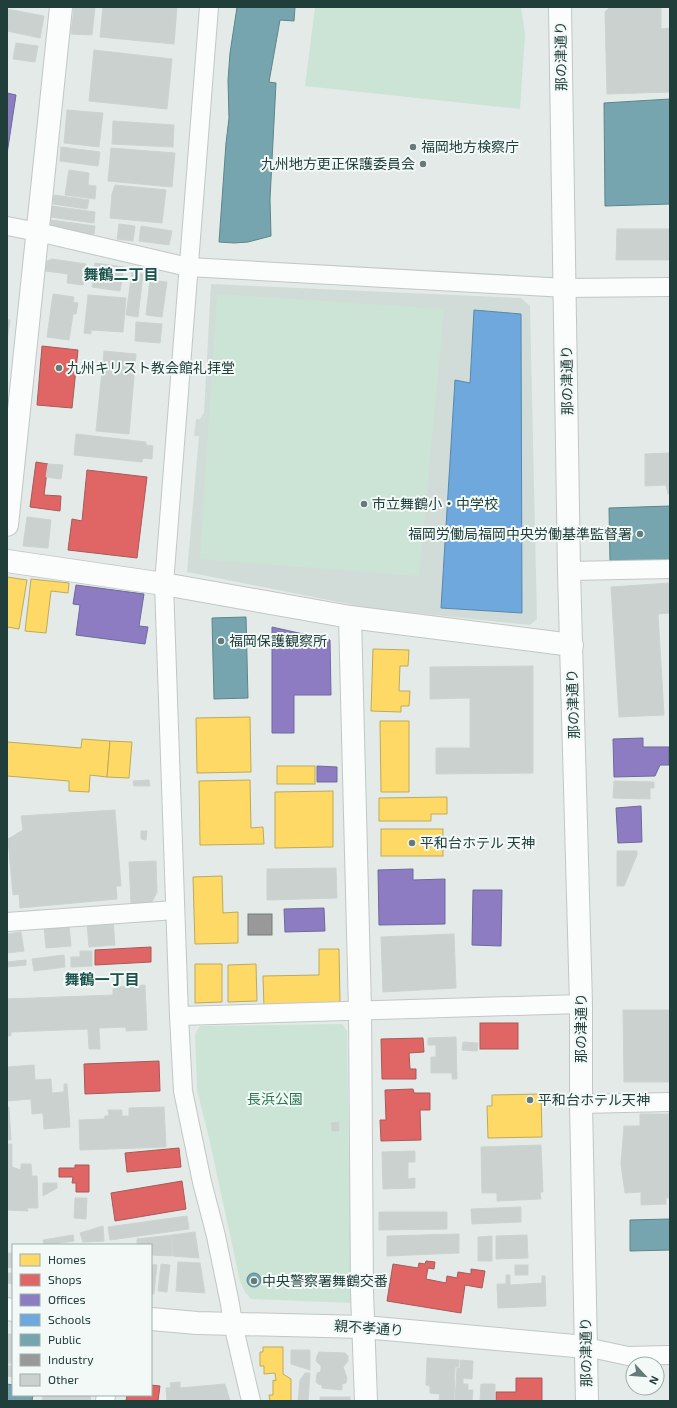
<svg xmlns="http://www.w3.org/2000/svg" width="677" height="1408" font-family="'Exo 2','Noto Sans JP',sans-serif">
<rect width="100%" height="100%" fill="#e4eae8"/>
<polygon fill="#d1dcd8" points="211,284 521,298 530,306 537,619 530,625 369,608 187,572 199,436 194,436 196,419 200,419 204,413"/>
<g fill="#cce4d6">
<polygon points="315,7 521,7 525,34 520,109 305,86"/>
<polygon points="217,294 444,309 419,576 200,559"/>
<polygon points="342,1024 347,1031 351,1303 251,1299 245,1292 240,1281 209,1138 197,1090 195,1034 200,1026"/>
</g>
<g fill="#ffd966" stroke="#bcab59">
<polygon points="7,577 27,580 19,629 7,627"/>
<polygon points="31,579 69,583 68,593 51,591 46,633 25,631"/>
<polygon points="373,649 409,650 408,666 400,666 399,691 410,691 409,706 401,706 401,712 371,711"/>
<polygon points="250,717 251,772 197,773 196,718"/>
<polygon points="380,721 409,721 409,792 381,792"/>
<polygon points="82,739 110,741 107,777 90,775 89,792 69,791 69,781 7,776 7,742 81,748"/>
<polygon points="110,741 132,742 129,778 107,777"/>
<rect x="277" y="766" width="38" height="18"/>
<polygon points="250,780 251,828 263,827 264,844 200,845 199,781"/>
<polygon points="333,791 333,847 275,848 275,792"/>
<polygon points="447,797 447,814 431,814 431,821 379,821 379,798"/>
<rect x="381" y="829" width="62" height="27"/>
<polygon points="222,876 223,913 238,912 238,943 195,944 193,877"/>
<polygon points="319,949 339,949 340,1003 264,1008 263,976 319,975"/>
<polygon points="195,964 222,964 222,1002 195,1003"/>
<polygon points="256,964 257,1001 228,1002 228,965"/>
<polygon points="541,1094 542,1137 488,1138 487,1106 492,1106 492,1095"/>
<polygon points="263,1347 283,1347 283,1374 291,1379 291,1401 270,1401 269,1395 273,1395 273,1380 276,1381 275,1373 264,1374 264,1366 260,1366 260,1352 263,1352"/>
</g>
<g fill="#e06666" stroke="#a65a59">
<polygon points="42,346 78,350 72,408 37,405"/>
<polygon points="36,462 48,464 44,495 61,496 60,511 30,507"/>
<polygon points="87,470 147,477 137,558 68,550 72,519 82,521"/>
<polygon points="151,947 151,962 95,965 95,950"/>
<rect x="480" y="1023" width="38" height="26"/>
<polygon points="423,1038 424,1052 409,1053 410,1069 416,1069 416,1079 382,1079 381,1039"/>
<polygon points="159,1061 160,1091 85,1094 84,1064"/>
<polygon points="413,1089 414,1093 430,1093 430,1110 420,1110 421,1140 381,1141 380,1120 386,1120 385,1090"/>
<polygon points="179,1148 181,1167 127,1172 125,1153"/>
<polygon points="75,1165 89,1165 89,1192 76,1192 76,1183 72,1183 73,1177 59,1177 59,1168 75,1168"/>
<polygon points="182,1181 186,1209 115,1221 111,1193"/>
<polygon points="426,1261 435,1262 434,1269 428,1268 426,1279 446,1283 447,1276 457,1278 458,1272 471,1274 471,1269 485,1271 482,1288 465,1285 461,1313 387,1301 393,1264 418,1268 419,1263 425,1264"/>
<polygon points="516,1378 542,1378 542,1401 496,1401 496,1392 516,1392"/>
<polygon points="151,1385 160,1386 158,1401 126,1401 127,1395 151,1395"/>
</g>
<g fill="#8e7cc3" stroke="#6d6a9a">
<polygon points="7,93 16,95 7,154"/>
<polygon points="76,585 144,594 139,626 148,627 145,644 76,635 80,605 73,604"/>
<polygon points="272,627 330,640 331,695 294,695 294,733 272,733"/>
<polygon points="643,738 643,747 669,747 669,765 660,765 655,776 614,777 613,739"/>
<polygon points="317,766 337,767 337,782 317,782"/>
<polygon points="641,806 642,842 618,843 616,808"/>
<polygon points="413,869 413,880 445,879 445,924 379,925 378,870"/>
<polygon points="473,890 502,890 501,946 472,945"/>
<polygon points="324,908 325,931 285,932 284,909"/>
</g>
<polygon fill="#6fa8dc" stroke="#5788ac" points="474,310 521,314 522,613 441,608 455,380 470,383"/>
<g fill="#76a5af" stroke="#5c868c">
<polygon points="237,7 295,7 294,21 280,20 269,82 276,83 270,199 271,236 248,242 234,243 219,242 226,143 229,118 228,80 230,53"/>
<polygon points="670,99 670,204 605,206 604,103"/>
<polygon points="670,506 670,560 610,562 609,508"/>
<polygon points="246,617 248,698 214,699 212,618"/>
<polygon points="670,1219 670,1250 630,1251 630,1220"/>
<circle cx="254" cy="1280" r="7"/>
<polygon points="7,1384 13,1385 13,1395 33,1395 32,1401 7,1401"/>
</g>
<rect fill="#999" stroke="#757e7d" x="248" y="914" width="24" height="21"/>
<g fill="#cbd1cf" stroke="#cdd3d1">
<polygon points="74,7 95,7 92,35 71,34"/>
<polygon points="103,7 177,7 174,44 100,37"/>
<polygon points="610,7 661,7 661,29 670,28 670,92 607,94 605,12"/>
<polygon points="7,9 44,16 40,38 7,31"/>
<polygon points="16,43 38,46 35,62 13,59"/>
<polygon points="94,50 172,59 167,109 89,101"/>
<polygon points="67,110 103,113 99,147 64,143"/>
<polygon points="113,121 174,125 173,147 112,144"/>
<polygon points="61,147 100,152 98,166 60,161"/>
<polygon points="111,148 175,153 172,187 108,181"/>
<polygon points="69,170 89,173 88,185 96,186 95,199 65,195"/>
<polygon points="115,185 166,190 162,223 110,218 112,194"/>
<polygon points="54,195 89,200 87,209 53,204"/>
<polygon points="52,206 95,212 94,223 50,217"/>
<polygon points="51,220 95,226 94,234 54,229 51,224"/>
<polygon points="119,224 135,226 133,241 117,239"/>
<polygon points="141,226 172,231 169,245 139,241"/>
<polygon points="617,229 670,229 670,260 616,260"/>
<polygon points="52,259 86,264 83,285 67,283 68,274 45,271 47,261"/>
<polygon points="95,263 124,267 120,291 92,287"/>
<polygon points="132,272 143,274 138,317 126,315"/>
<polygon points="150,280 167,282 162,317 146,315"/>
<polygon points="53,294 74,297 73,302 78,303 76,314 73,314 69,340 47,337"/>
<polygon points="88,295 126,298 123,332 91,330 91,334 84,333"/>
<polygon points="7,320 10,320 7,341"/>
<polygon points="136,322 162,324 160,343 135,341"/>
<polygon points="104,351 136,354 129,434 96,431"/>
<polygon points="76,434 146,442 146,445 153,446 152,459 143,458 142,462 74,455"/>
<polygon points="670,453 670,494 668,494 666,485 645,486 645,454"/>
<polygon points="48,464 63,465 61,479 46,477"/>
<polygon points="27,517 51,520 48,548 23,546"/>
<polygon points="670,583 670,613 658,614 664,715 619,717 611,587"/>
<polygon points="533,666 533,773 436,774 436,748 470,748 470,698 430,699 430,667"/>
<polygon points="149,780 150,786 134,786 133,781"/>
<polygon points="614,781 654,782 654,788 650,788 650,799 613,798"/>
<polygon points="115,810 121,886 116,886 117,899 20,908 19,894 13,895 8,839 23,830 21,816"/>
<polygon points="141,831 147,831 146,840 141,839"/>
<polygon points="617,851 637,851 637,855 624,886 617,886"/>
<polygon points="156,861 157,892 152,902 131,903 129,862"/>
<polygon points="336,868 337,898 267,900 267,869"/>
<polygon points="113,921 115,945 89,947 87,923"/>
<polygon points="69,925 71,946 46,948 44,927"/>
<polygon points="21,932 24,951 7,953 7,934"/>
<polygon points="454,934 456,988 383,992 381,937"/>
<polygon points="80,951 92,951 92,966 71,967 71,957 80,957"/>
<polygon points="64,955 65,967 34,971 32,959"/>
<polygon points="26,960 26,965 7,967 7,962"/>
<polygon points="145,985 147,1030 126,1031 126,1027 99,1028 100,1049 89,1049 88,1029 11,1032 11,1036 7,1036 7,999 113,995 113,987"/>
<polygon points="623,1010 670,1010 670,1082 624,1082"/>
<polygon points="456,1037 457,1079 452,1079 452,1073 431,1073 431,1057 436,1057 436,1045 428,1045 428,1038"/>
<polygon points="463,1042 478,1043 477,1051 462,1050"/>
<polygon points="34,1065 35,1080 51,1079 52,1093 64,1092 64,1084 67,1084 70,1127 44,1129 43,1113 32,1114 31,1099 7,1101 7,1105 7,1067"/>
<polygon points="7,1107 9,1107 11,1140 7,1140"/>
<polygon points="164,1107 166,1147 80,1150 79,1120 104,1119 105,1116 109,1116 108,1110 122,1110 122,1116 129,1116 129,1108"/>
<polygon points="640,1114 670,1114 670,1198 666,1198 666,1204 641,1205 641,1192 625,1193 621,1164 624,1126 640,1126"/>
<polygon points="339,1122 339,1131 332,1131 331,1123"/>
<polygon points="7,1144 12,1144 12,1167 21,1170 21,1164 31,1164 32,1176 37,1176 38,1208 27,1208 28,1211 7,1210"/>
<polygon points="541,1145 543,1192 540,1192 541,1199 497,1201 497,1193 482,1193 481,1147"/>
<polygon points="415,1151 415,1162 408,1162 408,1179 415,1178 415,1188 383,1189 382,1152"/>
<polygon points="43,1183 57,1183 57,1188 43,1196"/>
<polygon points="75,1198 87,1198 86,1219 74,1218"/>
<polygon points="521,1207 521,1222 472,1224 471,1209"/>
<polygon points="379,1212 447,1212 447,1229 379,1230"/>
<polygon points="187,1216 189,1229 110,1240 108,1227"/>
<polygon points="103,1226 104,1241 83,1242 80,1233"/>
<polygon points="195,1232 199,1258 173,1256 172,1235"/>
<polygon points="459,1234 459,1253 387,1256 387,1236"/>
<polygon points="73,1235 74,1241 44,1245 43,1240"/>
<polygon points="172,1235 172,1256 151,1255 151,1245 137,1245 137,1239"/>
<polygon points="527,1235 528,1258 496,1259 496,1236"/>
<polygon points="492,1236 492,1261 478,1261 478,1237"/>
<polygon points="7,1253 13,1253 13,1267 7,1268"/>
<polygon points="178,1262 200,1263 205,1293 176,1291"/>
<polygon points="151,1264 157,1265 154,1294 151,1294"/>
<polygon points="161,1264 170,1265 167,1292 158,1291"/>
<rect x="515" y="1265" width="13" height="10"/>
<polygon points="7,1273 13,1273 13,1284 7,1283"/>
<polygon points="506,1275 510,1275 510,1285 542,1283 542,1276 545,1276 546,1306 498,1308 497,1284 506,1284"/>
<polygon points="8,1334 13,1334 13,1364 7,1363"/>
<polygon points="291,1350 310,1350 310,1370 291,1364"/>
<polygon points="319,1352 345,1353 348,1356 348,1361 343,1367 347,1378 346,1383 342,1384 342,1390 322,1388 322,1385 318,1384 316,1382 317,1373 320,1372 321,1370 321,1366 316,1361 317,1356"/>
<polygon points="427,1358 459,1360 458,1367 455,1367 454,1401 439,1401 440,1394 430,1393 430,1386 426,1385"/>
<polygon points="460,1360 473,1361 472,1379 463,1378 463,1384 468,1384 468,1390 473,1390 472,1401 455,1401 457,1368 460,1368"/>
<polygon points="7,1365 13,1366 13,1377 7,1376"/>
<polygon points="305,1373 310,1373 308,1401 298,1401 300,1380"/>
<polygon points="180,1382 180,1388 225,1384 230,1401 167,1401 166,1388 171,1388 170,1383"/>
<polygon points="481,1384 495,1384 495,1401 480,1401"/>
<polygon points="43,1395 91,1395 90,1401 42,1401"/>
<rect x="320" y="1397" width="30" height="4"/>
</g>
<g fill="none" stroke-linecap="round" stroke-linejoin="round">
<defs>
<g id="minor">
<polyline points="209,7 164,584 179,1016 183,1091 202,1182 216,1236 230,1304 233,1324 251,1401"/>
<polyline points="7,226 38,232 188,267 566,288 670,287"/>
<polyline points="569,571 670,569"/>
<polyline points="7,922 175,910"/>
<polyline points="179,1016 581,1004"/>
<polyline points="581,1104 670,1102"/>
<polyline points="586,1347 628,1356 670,1355"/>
<polyline points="105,1401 106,1395"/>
</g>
<g id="tertiary">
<polyline points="560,7 569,571 581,1004 581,1104 587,1401"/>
<polyline points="7,525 61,7"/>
<polyline points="7,561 164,584 350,617 572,645"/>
<polyline points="350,617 360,1010 362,1292 366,1401"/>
<polyline points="7,1309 13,1310"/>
<polyline points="151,1319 197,1323 364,1327 586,1347"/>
</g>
</defs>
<use href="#minor" stroke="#c1c7c5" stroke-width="20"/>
<use href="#tertiary" stroke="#c1c7c5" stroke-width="24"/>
<use href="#minor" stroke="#fbfcfc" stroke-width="18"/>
<use href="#tertiary" stroke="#fbfcfc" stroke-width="22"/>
</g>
<g fill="#657b78" stroke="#f2f9f6" stroke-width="1.5">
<circle cx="413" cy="147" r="4"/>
<circle cx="423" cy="164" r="4"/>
<circle cx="59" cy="368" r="4"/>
<circle cx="364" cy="504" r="4"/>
<circle cx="640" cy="534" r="4"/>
<circle cx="221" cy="641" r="4"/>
<circle cx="412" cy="843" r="4"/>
<circle cx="530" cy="1100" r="4"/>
<circle cx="254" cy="1281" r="4"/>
</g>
<g text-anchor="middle" stroke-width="4" stroke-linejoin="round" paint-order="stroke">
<g font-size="14" fill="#203f3b" stroke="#f2f9f6">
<text transform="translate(561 56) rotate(-91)" y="5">那の津通り</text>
<text transform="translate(567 380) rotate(-91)" y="5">那の津通り</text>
<text transform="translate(573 704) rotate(-92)" y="5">那の津通り</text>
<text transform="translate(581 1028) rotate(-90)" y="5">那の津通り</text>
<text transform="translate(369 1328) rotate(4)" y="5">親不孝通り</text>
<text transform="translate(586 1352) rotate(-91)" y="5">那の津通り</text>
</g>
<g font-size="14" fill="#203f3b" stroke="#f2f9f6" text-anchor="start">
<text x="421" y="152">福岡地方検察庁</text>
<text x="415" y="169" text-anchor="end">九州地方更正保護委員会</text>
<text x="67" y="373">九州キリスト教会館礼拝堂</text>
<text x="372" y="509">市立舞鶴小・中学校</text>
<text x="632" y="539" text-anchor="end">福岡労働局福岡中央労働基準監督署</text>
<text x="229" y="646">福岡保護観察所</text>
<text x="420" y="848">平和台ホテル 天神</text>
<text x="538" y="1105">平和台ホテル天神</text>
<text x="262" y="1286">中央警察署舞鶴交番</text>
</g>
<g font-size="14" fill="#287851" stroke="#f2f9f6">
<text x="275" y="1104">長浜公園</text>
</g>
<g font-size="15" font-weight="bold" fill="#1b524c" stroke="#f2f9f6">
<text x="121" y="280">舞鶴二丁目</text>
<text x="102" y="985">舞鶴一丁目</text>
</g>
</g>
<rect width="677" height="1408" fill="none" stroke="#203f3b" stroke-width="16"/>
<rect x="12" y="1244" width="140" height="152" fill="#f2f9f6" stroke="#9eafab"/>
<rect x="20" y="1254" width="20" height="12" fill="#ffd966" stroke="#9eafab"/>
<text x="48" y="1264" font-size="12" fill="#203f3b">Homes</text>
<rect x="20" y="1274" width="20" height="12" fill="#e06666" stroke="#9eafab"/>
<text x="48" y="1284" font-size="12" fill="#203f3b">Shops</text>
<rect x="20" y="1294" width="20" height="12" fill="#8e7cc3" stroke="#9eafab"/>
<text x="48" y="1304" font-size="12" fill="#203f3b">Offices</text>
<rect x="20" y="1314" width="20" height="12" fill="#6fa8dc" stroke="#9eafab"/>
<text x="48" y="1324" font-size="12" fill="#203f3b">Schools</text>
<rect x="20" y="1334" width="20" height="12" fill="#76a5af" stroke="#9eafab"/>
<text x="48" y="1344" font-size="12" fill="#203f3b">Public</text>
<rect x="20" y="1354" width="20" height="12" fill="#999999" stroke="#9eafab"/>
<text x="48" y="1364" font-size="12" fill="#203f3b">Industry</text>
<rect x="20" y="1374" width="20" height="12" fill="#cbd1cf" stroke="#9eafab"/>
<text x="48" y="1384" font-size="12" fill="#203f3b">Other</text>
<g transform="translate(645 1376) rotate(116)"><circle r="19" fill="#f2f9f6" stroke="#9eafab"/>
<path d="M0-3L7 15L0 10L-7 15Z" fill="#657b78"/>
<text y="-6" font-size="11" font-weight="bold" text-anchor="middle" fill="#203f3b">N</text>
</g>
</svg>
